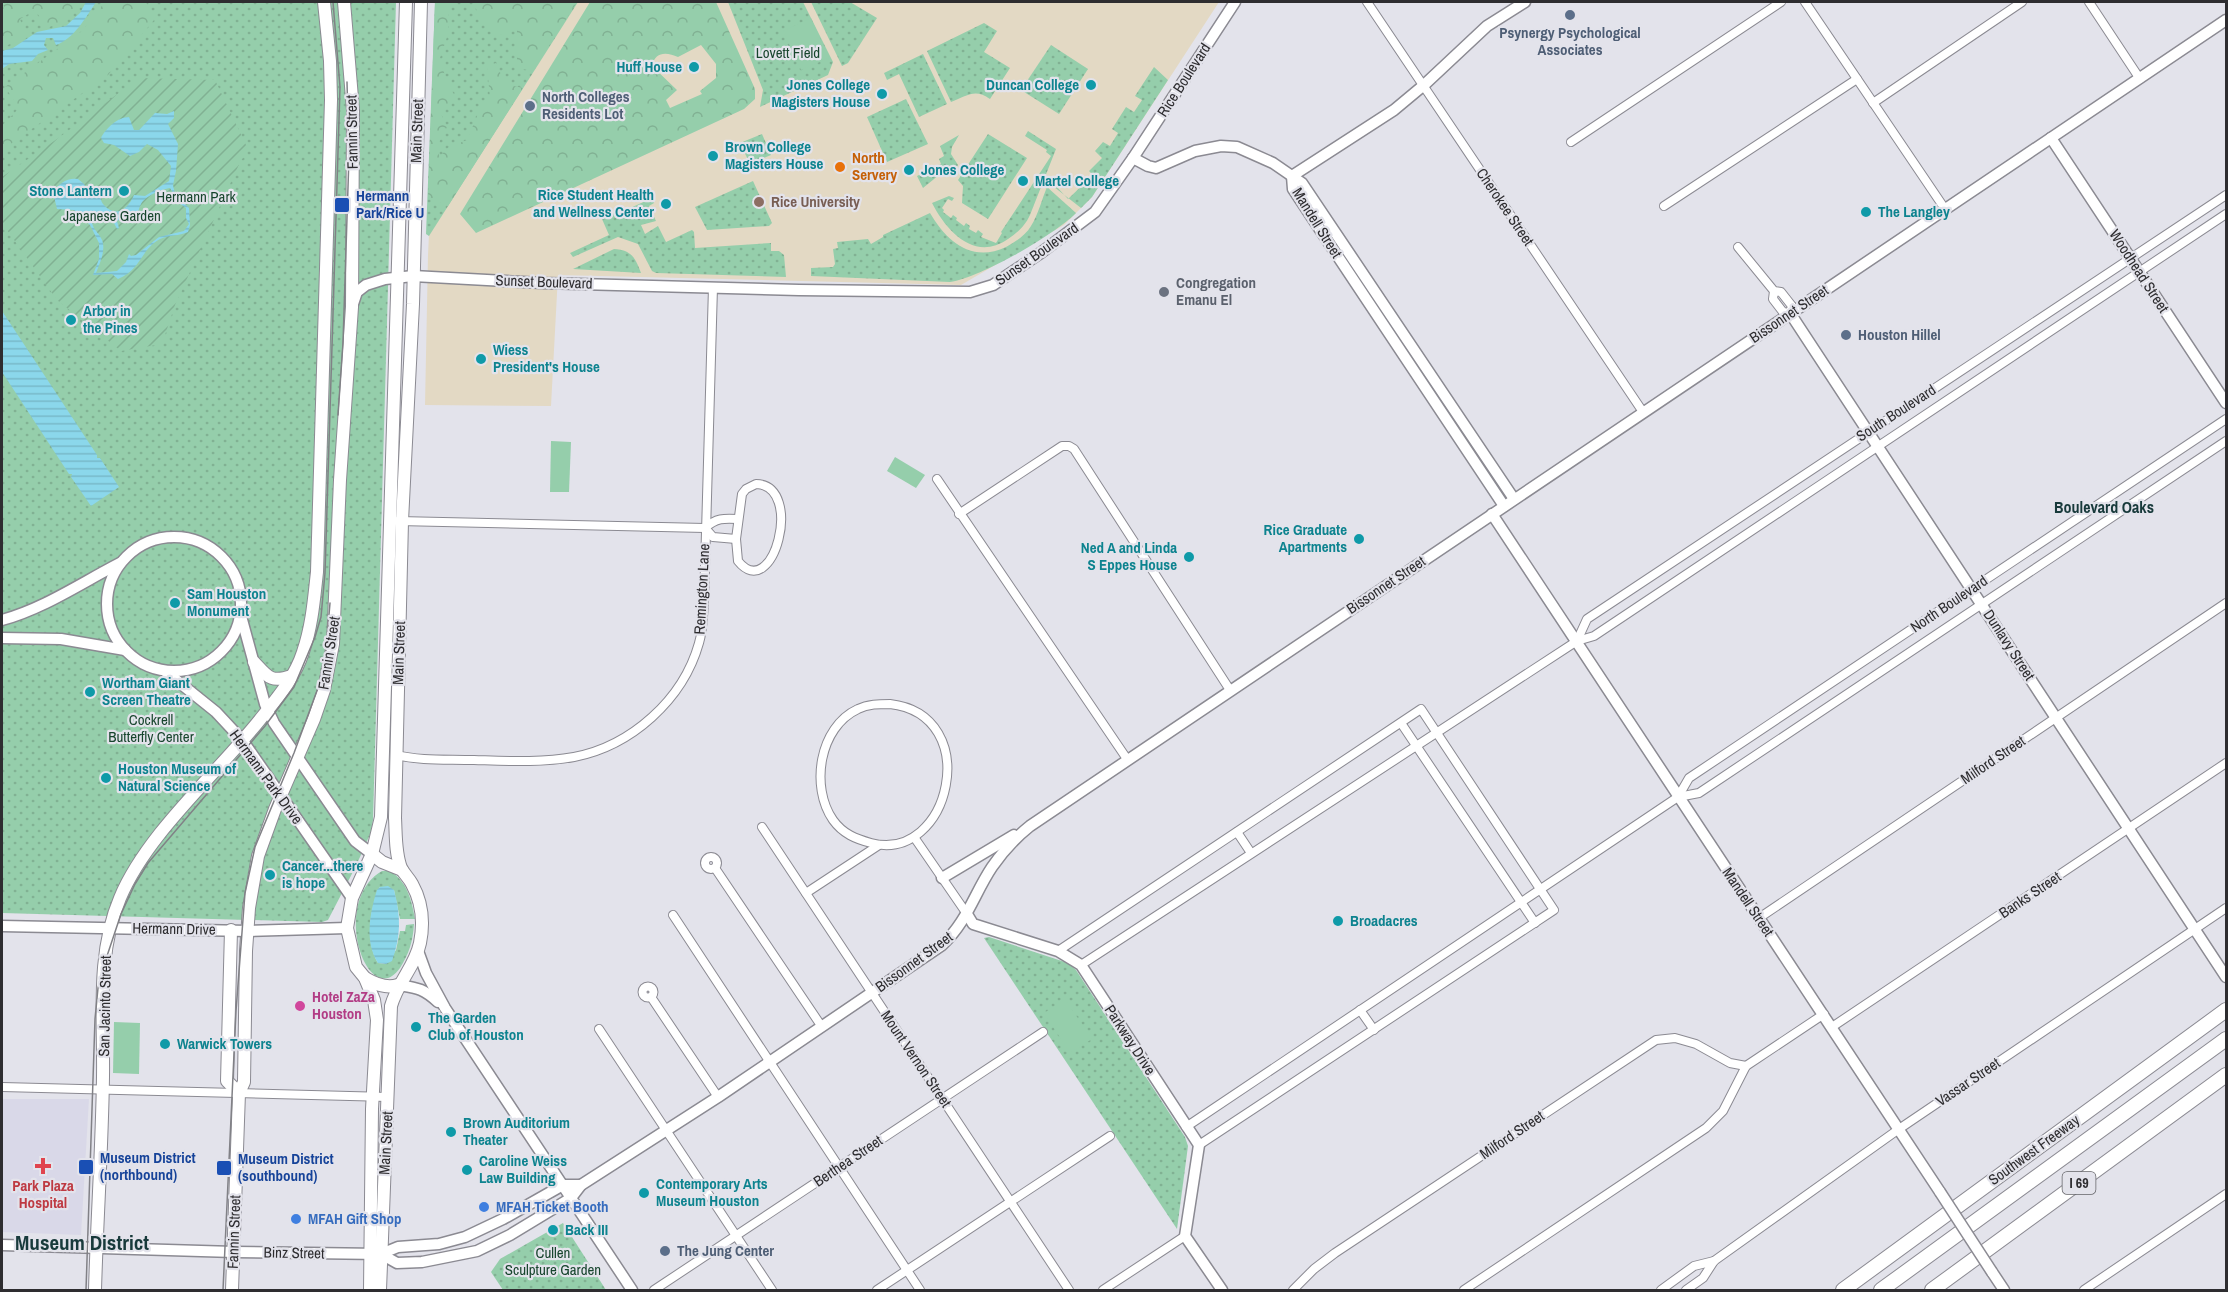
<svg xmlns="http://www.w3.org/2000/svg" width="2228" height="1292" font-family="'Archivo Narrow',sans-serif">
<defs>
<pattern id="grass-dots" width="8" height="8" patternUnits="userSpaceOnUse" patternTransform="scale(1.5)"><rect width="8" height="8" fill="#95ceab"/><path d="M2 2h.1M6 6h.1" fill="none" stroke="#81b193" stroke-width="1.8" stroke-linecap="round"/></pattern>
<pattern id="forest-crowns" width="20" height="18" patternUnits="userSpaceOnUse" patternTransform="scale(1.5)"><rect width="20" height="18" fill="#95ceab"/><path d="M2 6a3 3 0 1 1 6 0M12 15a3 3 0 1 1 6 0" fill="none" stroke="#81b193"/></pattern>
<pattern id="garden-furrows" width="10" height="10" patternUnits="userSpaceOnUse" patternTransform="scale(1.5)"><rect width="10" height="10" fill="#95ceab"/><path d="M-1 1l2-2M0 10L10 0M9 11l2-2" fill="none" stroke="#81b193"/></pattern>
<pattern id="water-rules" width="6" height="5" patternUnits="userSpaceOnUse" patternTransform="scale(1.5)"><rect width="6" height="5" fill="#8bd7eb"/><path d="M0 2.5h6" fill="none" stroke="#78b9ca"/></pattern>
</defs>
<rect width="100%" height="100%" fill="#e3e3eb"/>
<polygon fill="#e3d9c4" points="440,2 1219,2 1092,197 1064,225 961,285 558,275 551,406 425,405 428,255"/>
<polygon fill="#d9d8e8" points="2,1099 89,1099 81,1235 2,1232"/>
<g fill="url(#grass-dots)">
<polygon points="2,2 396,2 373,820 371,832 356,866 328,920 322,922 2,913"/>
<polygon points="435,2 578,2 429,236 426,234"/>
<polygon points="728,2 803,2 833,62 828,75 760,107 763,90"/>
<polygon points="811,2 850,2 877,18 848,63 842,66"/>
<path d="M984 23 997 31 984 52 1010 68 990 99C975 88 967 96 951 102L927 51Z"/>
<polygon points="1051,45 1088,69 1059,114 1021,90"/>
<polygon points="923,54 947,104 919,117 899,74 887,80 884,73"/>
<polygon points="1154,67 1168,80 1092,197 1081,208 1049,183 1050,176 1058,183 1056,186 1068,199 1093,175 1089,171 1102,158 1095,151 1103,142 1110,146 1118,133 1112,129 1126,107 1134,112 1142,100 1135,96"/>
<polygon points="906,99 928,144 887,162 867,117"/>
<path d="M1028 131 1056 149 1030 215C1025 226 1018 232 1008 239 975 262 947 232 932 203L949 196 954 198 952 201 948 199 942 208 944 210 943 212 951 218 953 215 957 218 956 220 964 226 966 223 970 226 969 229 976 233 978 230 983 234 981 237 996 243 1002 233 1001 232 1051 156 1046 152 1047 150 1025 136Z"/>
<polygon points="762,134 771,155 750,164 740,143"/>
<polygon points="988,134 1027,158 988,219 962,203 963,186 958,180"/>
<polygon points="959,135 952,147 951,154 958,165 951,176 939,175 923,188 917,176 941,164 939,159 944,156 940,146"/>
<polygon points="753,181 772,223 769,226 707,230 695,207"/>
<path d="M1047 187 1076 213C1054 235 982 277 950 282L811 276V268L833 267 835 264 833 249 838 248 837 242 868 239 871 244 883 237V235L930 213C947 242 972 263 1006 247 1015 242 1026 235 1031 226 1038 215 1042 199 1047 187Z"/>
<polygon points="652,198 654,203 649,206 656,221 641,225 645,234 658,226 666,242 692,230 694,232 695,248 771,243 771,251 779,251 784,255 786,277 656,273 652,271 638,244 618,237 573,257 570,253 609,235 602,219 617,212 616,210 623,206 626,210"/>
<path d="M614 249C631 250 635 257 641 273L573 269Z"/>
<path d="M382 871H390C407 881 412 901 415 919H400L394 890 380 887 378 890C370 913 365 940 378 963L386 964 396 950 400 931H405L406 925 414 924C413 941 409 954 400 968 368 1013 329 901 382 871Z"/>
<polygon points="989,937 1068,963 1076,970 1185,1137 1188,1146 1177,1229 984,938"/>
<polygon points="563,1223 606,1290 503,1290 491,1272 500,1259"/>
</g>
<g fill="url(#forest-crowns)" fill-rule="evenodd">
<polygon points="2,2 82,2 67,20 47,28 35,10 20,19 26,36 2,48 2,15 4,6 2,5"/>
<polygon points="105,2 146,2 154,20 108,75 2,150 2,126 19,108 5,87 82,31"/>
<polygon points="435,2 449,2 448,34 440,58 447,83 457,99 440,112 447,127 438,144 439,157 449,147 467,140 480,109 490,98 487,66 496,63 505,84 523,88 448,206 428,197"/>
<polygon points="478,2 577,2 533,71 517,68 517,28 501,35 484,24 475,7"/>
<path d="M590 2H716L755 89V99L744 109 476 233 460 214ZM701 45 716 64V78L700 91 702 94 670 108 666 100 677 90 652 66C655 51 667 52 678 57Z"/>
</g>
<polygon fill="url(#garden-furrows)" points="139,78 215,80 246,145 245,156 241,160 175,305 162,344 121,351 57,300 2,223 2,177 57,139"/>
<g fill="#95ceab">
<polygon points="811,18 829,58 801,70 783,31"/>
<polygon points="551,441 571,442 569,492 550,492"/>
<polygon points="895,457 925,475 916,488 887,471"/>
<polygon points="1065,999 1092,1039 1070,1053 1044,1013"/>
<polygon points="114,1022 140,1023 139,1074 113,1073"/>
</g>
<g fill="url(#water-rules)" fill-rule="evenodd">
<path d="M86 2H96C86 17 74 39 56 45L53 38H46L44 45 48 50 38 54 32 61 9 64 2 69V51L13 48 37 32 66 26 80 13Z"/>
<path d="M174 111V118L168 124 178 144 176 171 173 185 175 194 189 208 190 225 188 232C179 236 169 235 160 239 140 250 142 269 118 279L112 274 93 275 99 259V243L90 225 74 210 57 209 53 192C58 184 68 177 78 179L84 184 88 192C90 192 96 194 98 195 102 198 100 200 103 204 116 219 128 209 134 195L145 196 169 181 171 166 158 150 147 144 139 152 130 156 114 145 104 143 101 138C106 128 118 117 129 117L134 130H139L155 113 167 114ZM170 188 179 203 186 208V218L189 224 184 231 159 237 136 255 131 256 129 254 126 262 117 271 96 273C100 263 106 250 102 240 98 231 91 229 92 218L102 212 112 219 117 229 119 228 117 221 126 215 133 216 137 214C139 211 139 207 141 204 145 196 162 189 170 188Z"/>
<polygon points="2,311 97,455 97,458 100,458 119,487 91,506 71,477 72,474 69,474 2,372"/>
<path d="M388 886 394 890C401 916 401 936 392 961L386 964 378 963C364 942 370 912 377 890L380 887Z"/>
</g>
<g fill="none" stroke-linecap="round" stroke-linejoin="round">
<defs>
<g id="street">
<polyline points="1367,2 1643,412"/>
<polyline points="1805,2 1945,209"/>
<polyline points="2089,2 2140,79"/>
<polyline points="1873,103 2022,2"/>
<polyline points="1571,142 1781,2"/>
<polyline points="1664,206 1857,79"/>
<polyline points="1738,247 1774,291 1773,299 1783,312 1790,313 1792,306 1781,292 1774,291"/>
<polyline points="937,479 1127,759"/>
<path d="M756 484C805 485 773 605 738 561L736 539 742 494 746 489Z"/>
<polyline points="959,514 1062,446 1069,446 1074,449 1230,690"/>
<polyline points="398,521 705,528"/>
<path d="M705 528C716 518 724 518 738 519"/>
<polyline points="705,528 713,537 736,539"/>
<polyline points="1577,641 1587,619 2226,195"/>
<path d="M890 704C985 715 950 864 871 843 856 839 843 834 833 820 810 787 819 727 858 709 868 704 879 704 890 704Z"/>
<polyline points="1401,723 1535,923"/>
<path d="M396 755C421 761 448 759 474 760 507 761 541 763 574 757 631 746 683 700 699 643 703 630 703 616 704 602L713 287"/>
<polyline points="1678,797 1699,793 2226,441"/>
<polyline points="762,827 1069,1290"/>
<polyline points="1237,832 1251,853"/>
<polyline points="914,837 967,914"/>
<circle cx="711" cy="863" r="6"/>
<polyline points="715,868 822,1027"/>
<polyline points="806,893 879,845"/>
<polyline points="673,915 920,1290"/>
<polyline points="1759,918 2226,603"/>
<polyline points="1058,951 1421,709 1554,910 1199,1145"/>
<polyline points="1081,965 1577,641 1594,636 2226,214"/>
<circle cx="648" cy="992" r="5.5"/>
<polyline points="651,997 718,1097"/>
<polyline points="1360,1010 1374,1030"/>
<polyline points="1832,1027 2226,763"/>
<polyline points="599,1029 772,1290"/>
<polyline points="2,1087 388,1097"/>
<polyline points="1186,1127 1678,797 1689,778 2226,419"/>
<polyline points="654,1290 1043,1032"/>
<polyline points="877,1290 1110,1136"/>
<polyline points="1103,1290 1185,1236"/>
<polyline points="1293,1290 1314,1269 1335,1253 1656,1040 1675,1038 1696,1044 1730,1063 1746,1066"/>
<polyline points="1464,1290 1706,1128 1723,1111 1746,1066 1824,1014"/>
<polyline points="1661,1290 1694,1266 1714,1261"/>
<polyline points="1686,1290 1703,1278 1714,1261 1899,1129 2226,908"/>
<polyline points="2084,1290 2226,1194"/>
</g>
<g id="secondary">
<polyline points="2051,138 2226,403"/>
<polyline points="1133,158 1148,166 1156,168 1195,151 1221,146 1237,147 1273,163 1302,183 1514,499"/>
<polyline points="1292,176 1293,189 1504,506"/>
<polyline points="1292,176 1394,110 1424,85 1487,26 1525,2"/>
<polyline points="353,304 357,292 366,285 385,279 413,276 542,283 799,290 970,292 993,285 1042,252 1095,212 1133,158 1235,2"/>
<polyline points="1790,313 2226,977"/>
<polyline points="1492,514 1940,1192"/>
<circle cx="174" cy="604" r="67"/>
<polyline points="241,616 265,704 274,723 355,841 372,854"/>
<path d="M2 620C45 608 81 583 120 563"/>
<polyline points="2,638 61,639 125,650"/>
<polyline points="165,671 216,712 243,741 352,898"/>
<polyline points="942,878 1014,835"/>
<polyline points="967,914 973,924 1058,951 1081,965 1199,1145 1185,1236 1222,1290"/>
<polyline points="2,926 248,931 347,928"/>
<polyline points="418,951 426,973 445,1008 632,1290"/>
<path d="M398 985C417 988 423 988 438 1002"/>
<polyline points="2,1245 234,1252 381,1254 398,1247 439,1244 465,1237 503,1219 563,1185 581,1185"/>
<path d="M381 1254 397 1263 422 1262 477 1251 510 1235 571 1198 581 1185 718 1097 942 945C967 922 974 894 992 867 1003 851 1015 838 1030 826L2226 20"/>
<polyline points="1992,1272 2004,1290"/>
</g>
<g id="primary">
<path d="M254 662C268 677 270 683 292 676"/>
<polyline points="372,854 382,862 402,870"/>
<polyline points="231,930 227,1081 239,1093"/>
<path d="M365 978C375 984 386 989 398 985"/>
<path d="M95 1290C97 1219 102 1148 103 1077 104 1018 96 954 120 898 147 833 218 773 262 717 278 697 295 677 303 652 312 626 314 599 317 572L331 100 330 61 324 2"/>
<polyline points="232,1290 239,1093 244,1082 246,951 249,908 258,856 275,809 314,719 324,690 333,644 340,480 352,307 353,110 344,2"/>
<polyline points="370,1290 372,1109 377,1020 374,1000 365,978 356,967 347,928 352,898 372,854 381,817 406,2"/>
<path d="M380 1290 391 1006C398 981 415 967 420 943 424 923 422 902 412 884 409 878 404 874 401 868 395 853 396 834 395 818L402 521 413 304 421 2"/>
</g>
<g id="highway">
<polyline points="1843,1290 2226,1010"/>
<polyline points="1881,1290 2226,1039"/>
<polyline points="1932,1290 2226,1075"/>
</g>
</defs>
<use href="#street" stroke="#8b8a92" stroke-width="10"/>
<use href="#secondary" stroke="#8b8a92" stroke-width="13"/>
<use href="#primary" stroke="#8b8a92" stroke-width="14"/>
<use href="#highway" stroke="#8b8a92" stroke-width="16"/>
<use href="#street" stroke="#fff" stroke-width="8"/>
<use href="#secondary" stroke="#fff" stroke-width="10"/>
<use href="#primary" stroke="#fff" stroke-width="12"/>
<use href="#highway" stroke="#fff" stroke-width="14"/>
<g stroke="#818186" stroke-width="1.5">
<polyline points="338,415 343,343 349,156 347,82"/>
<polyline points="86,1290 95,1019 98,988 104,965 121,914 135,884 148,863 265,726 294,687 315,637 321,617 325,573 340,87 333,2"/>
<polyline points="223,1290 236,1011 245,893 255,847 294,753 318,688 326,650 330,603"/>
</g>
<defs>
<polyline id="secondary-bridge" points="1940,1192 1992,1272"/>
</defs>
<use href="#secondary-bridge" stroke="#8b8a92" stroke-width="13" stroke-linecap="butt"/>
<use href="#secondary-bridge" stroke="#fff" stroke-width="10"/>
</g>
<g fill="#5c6f8a" stroke="#e3e3eb" stroke-width="2">
<circle cx="1570" cy="15" r="6"/>
<circle cx="530" cy="106" r="6"/>
<circle cx="1846" cy="335" r="6"/>
<circle cx="665" cy="1251" r="6"/>
</g>
<g fill="#0f9aa8" stroke="#e3e3eb" stroke-width="2">
<circle cx="694" cy="67" r="6"/>
<circle cx="1091" cy="85" r="6"/>
<circle cx="882" cy="94" r="6"/>
<circle cx="713" cy="156" r="6"/>
<circle cx="909" cy="170" r="6"/>
<circle cx="1023" cy="181" r="6"/>
<circle cx="124" cy="191" r="6"/>
<circle cx="666" cy="204" r="6"/>
<circle cx="1866" cy="212" r="6"/>
<circle cx="71" cy="320" r="6"/>
<circle cx="481" cy="359" r="6"/>
<circle cx="1359" cy="539" r="6"/>
<circle cx="1189" cy="557" r="6"/>
<circle cx="175" cy="603" r="6"/>
<circle cx="90" cy="692" r="6"/>
<circle cx="106" cy="778" r="6"/>
<circle cx="270" cy="875" r="6"/>
<circle cx="1338" cy="921" r="6"/>
<circle cx="416" cy="1027" r="6"/>
<circle cx="165" cy="1044" r="6"/>
<circle cx="451" cy="1132" r="6"/>
<circle cx="467" cy="1170" r="6"/>
<circle cx="644" cy="1193" r="6"/>
<circle cx="553" cy="1230" r="6"/>
</g>
<circle fill="#e8710a" stroke="#e3e3eb" stroke-width="2" cx="840" cy="167" r="6"/>
<circle fill="#8d6e63" stroke="#e3e3eb" stroke-width="2" cx="759" cy="202" r="6"/>
<g fill="#1a4fb4" stroke="#e3e3eb" stroke-width="2">
<rect x="334" y="197" width="16" height="16" rx="3"/>
<rect x="78" y="1159" width="16" height="16" rx="3"/>
<rect x="216" y="1160" width="16" height="16" rx="3"/>
</g>
<circle fill="#6b7280" stroke="#e3e3eb" stroke-width="2" cx="1164" cy="292" r="6"/>
<circle fill="#d1479c" stroke="#e3e3eb" stroke-width="2" cx="300" cy="1006" r="6"/>
<path fill="#e0444e" stroke="#e3e3eb" stroke-width="2" d="M40 1157h6v6h6v6h-6v6h-6v-6h-6v-6h6z"/>
<g fill="#3f7fe0" stroke="#e3e3eb" stroke-width="2">
<circle cx="484" cy="1207" r="6"/>
<circle cx="296" cy="1219" r="6"/>
</g>
<g text-anchor="middle" stroke-width="4.5" stroke-linejoin="round" paint-order="stroke">
<rect fill="#e3e3eb" stroke="#646468" stroke-width="1.5" x="2062.5" y="1172" width="33" height="22" rx="4.5"/>
<g font-size="14" font-weight="bold" fill="#2e2d30">
<text x="2079" y="1188">I 69</text>
</g>
<g font-size="15" font-weight="bold" fill="#4e5e75" stroke="#e3e3eb" text-anchor="start">
<text x="1570" y="38" text-anchor="middle">Psynergy Psychological<tspan x="1570" dy="17">Associates</tspan></text>
<text x="542" y="102">North Colleges<tspan x="542" dy="17">Residents Lot</tspan></text>
<text x="1858" y="340">Houston Hillel</text>
<text x="677" y="1256">The Jung Center</text>
</g>
<g font-size="15" fill="#17452d" stroke="#e3e3eb">
<text x="788" y="58">Lovett Field</text>
<text x="196" y="202">Hermann Park</text>
<text x="112" y="221">Japanese Garden</text>
<text x="151" y="725">Cockrell<tspan x="151" dy="17">Butterfly Center</tspan></text>
<text x="553" y="1258">Cullen<tspan x="553" dy="17">Sculpture Garden</tspan></text>
</g>
<g font-size="15" font-weight="bold" fill="#0d838f" stroke="#e3e3eb" text-anchor="start">
<text x="682" y="72" text-anchor="end">Huff House</text>
<text x="870" y="90" text-anchor="end">Jones College<tspan x="870" dy="17">Magisters House</tspan></text>
<text x="1079" y="90" text-anchor="end">Duncan College</text>
<text x="725" y="152">Brown College<tspan x="725" dy="17">Magisters House</tspan></text>
<text x="921" y="175">Jones College</text>
<text x="1035" y="186">Martel College</text>
<text x="112" y="196" text-anchor="end">Stone Lantern</text>
<text x="654" y="200" text-anchor="end">Rice Student Health<tspan x="654" dy="17">and Wellness Center</tspan></text>
<text x="1878" y="217">The Langley</text>
<text x="83" y="316">Arbor in<tspan x="83" dy="17">the Pines</tspan></text>
<text x="493" y="355">Wiess<tspan x="493" dy="17">President's House</tspan></text>
<text x="1347" y="535" text-anchor="end">Rice Graduate<tspan x="1347" dy="17">Apartments</tspan></text>
<text x="1177" y="553" text-anchor="end">Ned A and Linda<tspan x="1177" dy="17">S Eppes House</tspan></text>
<text x="187" y="599">Sam Houston<tspan x="187" dy="17">Monument</tspan></text>
<text x="102" y="688">Wortham Giant<tspan x="102" dy="17">Screen Theatre</tspan></text>
<text x="118" y="774">Houston Museum of<tspan x="118" dy="17">Natural Science</tspan></text>
<text x="282" y="871">Cancer...there<tspan x="282" dy="17">is hope</tspan></text>
<text x="1350" y="926">Broadacres</text>
<text x="428" y="1023">The Garden<tspan x="428" dy="17">Club of Houston</tspan></text>
<text x="177" y="1049">Warwick Towers</text>
<text x="463" y="1128">Brown Auditorium<tspan x="463" dy="17">Theater</tspan></text>
<text x="479" y="1166">Caroline Weiss<tspan x="479" dy="17">Law Building</tspan></text>
<text x="656" y="1189">Contemporary Arts<tspan x="656" dy="17">Museum Houston</tspan></text>
<text x="565" y="1235">Back III</text>
</g>
<g font-size="15" fill="#2e2d30" stroke="#e3e3eb">
<text transform="translate(1184 80) rotate(-57)" y="5">Rice Boulevard</text>
<text transform="translate(417 131) rotate(-88)" y="5">Main Street</text>
<text transform="translate(352 132) rotate(-91)" y="5">Fannin Street</text>
<text transform="translate(1505 207) rotate(56)" y="5">Cherokee Street</text>
<text transform="translate(1317 223) rotate(58)" y="5">Mandell Street</text>
<text transform="translate(1037 254) rotate(-35)" y="5">Sunset Boulevard</text>
<text transform="translate(2139 271) rotate(57)" y="5">Woodhead Street</text>
<text transform="translate(544 282) rotate(2)" y="5">Sunset Boulevard</text>
<text transform="translate(1789 314) rotate(-34)" y="5">Bissonnet Street</text>
<text transform="translate(1896 413) rotate(-33)" y="5">South Boulevard</text>
<text transform="translate(1386 585) rotate(-34)" y="5">Bissonnet Street</text>
<text transform="translate(702 589) rotate(-87)" y="5">Remington Lane</text>
<text transform="translate(1949 604) rotate(-34)" y="5">North Boulevard</text>
<text transform="translate(2009 645) rotate(57)" y="5">Dunlavy Street</text>
<text transform="translate(329 653) rotate(-81)" y="5">Fannin Street</text>
<text transform="translate(399 653) rotate(-88)" y="5">Main Street</text>
<text transform="translate(1993 760) rotate(-34)" y="5">Milford Street</text>
<text transform="translate(266 777) rotate(54)" y="5">Hermann Park Drive</text>
<text transform="translate(2030 895) rotate(-34)" y="5">Banks Street</text>
<text transform="translate(1748 902) rotate(56)" y="5">Mandell Street</text>
<text transform="translate(174 929) rotate(1)" y="5">Hermann Drive</text>
<text transform="translate(914 962) rotate(-36)" y="5">Bissonnet Street</text>
<text transform="translate(105 1006) rotate(-89)" y="5">San Jacinto Street</text>
<text transform="translate(1130 1040) rotate(57)" y="5">Parkway Drive</text>
<text transform="translate(916 1059) rotate(56)" y="5">Mount Vernon Street</text>
<text transform="translate(1968 1082) rotate(-34)" y="5">Vassar Street</text>
<text transform="translate(1512 1135) rotate(-34)" y="5">Milford Street</text>
<text transform="translate(386 1143) rotate(-87)" y="5">Main Street</text>
<text transform="translate(2034 1150) rotate(-36)" y="5">Southwest Freeway</text>
<text transform="translate(848 1161) rotate(-34)" y="5">Berthea Street</text>
<text transform="translate(234 1232) rotate(-88)" y="5">Fannin Street</text>
<text transform="translate(294 1253) rotate(1)" y="5">Binz Street</text>
</g>
<g font-size="15" font-weight="bold" fill="#c56008" stroke="#e3e3eb" text-anchor="start">
<text x="852" y="163">North<tspan x="852" dy="17">Servery</tspan></text>
</g>
<g font-size="15" font-weight="bold" fill="#164399" stroke="#e3e3eb" text-anchor="start">
<text x="356" y="201">Hermann<tspan x="356" dy="17">Park/Rice U</tspan></text>
<text x="100" y="1163">Museum District<tspan x="100" dy="17">(northbound)</tspan></text>
<text x="238" y="1164">Museum District<tspan x="238" dy="17">(southbound)</tspan></text>
</g>
<g font-size="15" font-weight="bold" fill="#785e54" stroke="#e3e3eb" text-anchor="start">
<text x="771" y="207">Rice University</text>
</g>
<g font-size="15" font-weight="bold" fill="#5b616d" stroke="#e3e3eb" text-anchor="start">
<text x="1176" y="288">Congregation<tspan x="1176" dy="17">Emanu El</tspan></text>
</g>
<g font-size="15" font-weight="bold" fill="#b23c85" stroke="#e3e3eb" text-anchor="start">
<text x="312" y="1002">Hotel ZaZa<tspan x="312" dy="17">Houston</tspan></text>
</g>
<g font-size="15" font-weight="bold" fill="#be3a42" stroke="#e3e3eb">
<text x="43" y="1191">Park Plaza<tspan x="43" dy="17">Hospital</tspan></text>
</g>
<g font-size="15" font-weight="bold" fill="#366cbe" stroke="#e3e3eb" text-anchor="start">
<text x="496" y="1212">MFAH Ticket Booth</text>
<text x="308" y="1224">MFAH Gift Shop</text>
</g>
<g font-size="16" font-weight="bold" fill="#183a3b" stroke="#e3e3eb">
<text x="2104" y="513">Boulevard Oaks</text>
</g>
<g font-size="21" font-weight="bold" fill="#183a3b" stroke="#e3e3eb">
<text x="82" y="1250">Museum District</text>
</g>
</g>
<rect width="2228" height="1292" fill="none" stroke="#2e2d30" stroke-width="6"/>
</svg>
